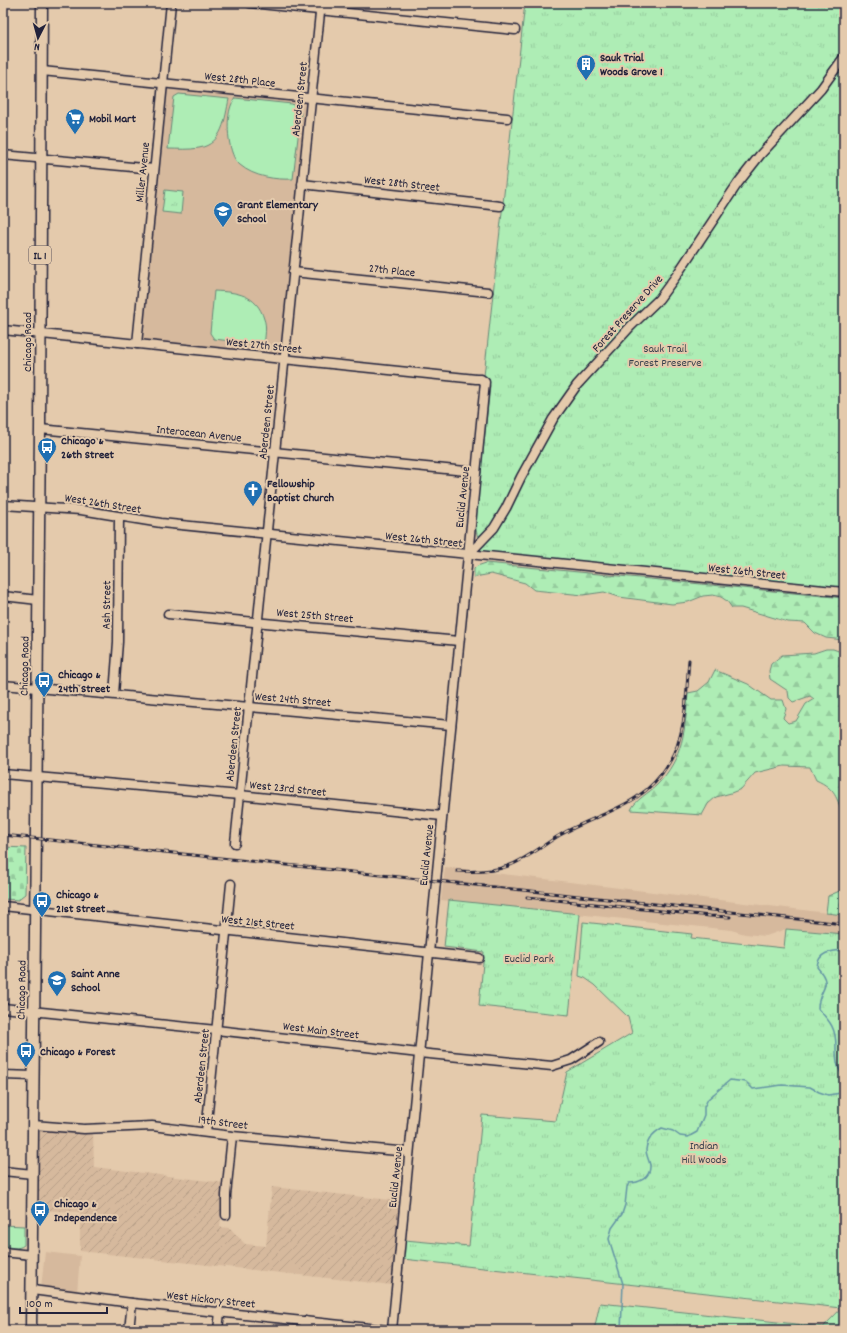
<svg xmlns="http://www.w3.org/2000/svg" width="847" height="1333" font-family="Dekko,sans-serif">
<defs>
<pattern id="industrial-furrows" width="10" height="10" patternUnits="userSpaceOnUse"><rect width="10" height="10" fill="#d6b99d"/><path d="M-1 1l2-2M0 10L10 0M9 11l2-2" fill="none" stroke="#b79f88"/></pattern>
<pattern id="forest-firs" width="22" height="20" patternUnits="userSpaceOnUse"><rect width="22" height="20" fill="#aeedb5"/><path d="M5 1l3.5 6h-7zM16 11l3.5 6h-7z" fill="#95cb9d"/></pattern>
<pattern id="cemetery-stones" width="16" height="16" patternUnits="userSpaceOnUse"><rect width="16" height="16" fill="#aeedb5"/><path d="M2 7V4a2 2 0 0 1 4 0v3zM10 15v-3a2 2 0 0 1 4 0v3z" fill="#95cb9d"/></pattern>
<pattern id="park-tufts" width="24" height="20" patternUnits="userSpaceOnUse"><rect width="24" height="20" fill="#aeedb5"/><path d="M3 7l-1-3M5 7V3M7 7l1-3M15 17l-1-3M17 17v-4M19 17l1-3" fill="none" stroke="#95cb9d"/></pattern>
</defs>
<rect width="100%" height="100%" fill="#e4caac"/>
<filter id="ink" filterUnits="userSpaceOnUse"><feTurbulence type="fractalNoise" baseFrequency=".025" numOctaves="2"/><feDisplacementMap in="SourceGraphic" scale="8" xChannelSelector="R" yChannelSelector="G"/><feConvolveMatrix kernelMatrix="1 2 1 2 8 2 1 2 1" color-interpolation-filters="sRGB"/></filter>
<g filter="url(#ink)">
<g fill="#d6b99d">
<polygon points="166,85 308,100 281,356 140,341"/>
<polygon points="445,867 844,915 844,934 786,929 766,936 745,934 731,930 441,900"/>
<polygon points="45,1252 80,1256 77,1293 41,1288"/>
</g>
<polygon fill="url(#industrial-furrows)" points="38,1130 93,1132 94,1167 225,1183 220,1227 230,1228 245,1244 266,1246 272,1187 400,1201 392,1285 80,1251 80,1212 38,1210"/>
<g fill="#aeedb5" stroke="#688878">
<path d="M179 94 229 99C225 118 223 144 199 148 189 150 178 149 168 149L174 97Z"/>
<path d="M235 98 292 104 301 112 293 179C276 180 254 177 240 165 228 156 226 123 230 109 231 105 233 101 235 98Z"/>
<path d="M214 291C236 292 257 294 264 319 267 326 265 337 264 345L214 339 210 333Z"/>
<path d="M3 1225 24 1226V1245C18 1250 10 1247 3 1246Z"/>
<path d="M844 1304V1321L839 1330H821C828 1320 838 1314 844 1304Z"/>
</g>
<g fill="url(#forest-firs)" stroke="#688878">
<polygon points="486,563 844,598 844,640 826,638 815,633 805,623 788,622 741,608 732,608 727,601 721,597 713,595 703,596 688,602 672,604 619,597 604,592 583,595 534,590 525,583 491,574 480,576 474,578 474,569 477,566"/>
<path d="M826 649H833L844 653V817C836 797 836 789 816 780L810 767 784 766 755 773 741 789 731 793 716 797 708 804 702 815 631 810C635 800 649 793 657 785 684 757 685 730 688 693L698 691 709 682 715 670 748 684 771 700H783L786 709 783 718 788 723 796 721 806 704 814 699 810 696 793 702 789 698 788 691 770 679 769 671 771 664 782 655 814 653Z"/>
<polygon points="844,889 844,915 826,913 828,896"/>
</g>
<polygon fill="url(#cemetery-stones)" stroke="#688878" points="3,847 26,848 25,894 21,897 19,900 3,899"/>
<g fill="url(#park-tufts)" stroke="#688878">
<polygon points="525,3 844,3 844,589 481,552 475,525 490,386 489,382 484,376"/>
<polygon points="165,190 183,192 181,214 162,212"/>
<polygon points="449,900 580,914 569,1015 479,1006 484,952 444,947"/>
<polygon points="583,922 692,934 691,938 784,948 786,929 844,934 844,1304 841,1308 403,1259 405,1240 469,1246 482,1115 556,1121 567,1072 632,1033 628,1017 595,985 585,978 579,976"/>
<polygon points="600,1303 824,1327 840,1328 839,1330 594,1330"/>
</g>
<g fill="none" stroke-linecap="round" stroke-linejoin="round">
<g stroke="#6394a4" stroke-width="1.5">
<path d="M844 950C831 951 818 952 817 967 835 988 818 987 818 1009 831 1022 836 1029 836 1047 836 1054 836 1060 838 1066 839 1070 842 1074 844 1078"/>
<path d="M621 1330 623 1284 609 1239 612 1228 622 1214 625 1205 627 1187 629 1183C639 1183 651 1178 650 1165 649 1160 646 1155 646 1150 647 1139 653 1133 662 1128L673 1131 680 1136 688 1137 697 1132 704 1115V1107L708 1099 730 1080 746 1082 753 1089 782 1085 810 1087 819 1092 828 1095 841 1093 844 1089"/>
</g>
<defs>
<g id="minor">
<polyline points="250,3 515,30"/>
<polyline points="42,71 507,118"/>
<polyline points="3,155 154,169"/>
<polyline points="302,184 500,206"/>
<polyline points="293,272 488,292"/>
<polyline points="3,330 476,379 481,379 485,382 392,1330"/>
<polyline points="137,344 171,3"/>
<polyline points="40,429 476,472"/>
<polyline points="3,505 81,510 161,523 844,592"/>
<polyline points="468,555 494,528 506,508 521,477 553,419 577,385 631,326 659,299 676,276 738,183 760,155 821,89 844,57"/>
<polyline points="3,596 38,600"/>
<polyline points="168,614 459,641"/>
<polyline points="3,685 451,725"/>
<polyline points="114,694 118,642 119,517"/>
<polyline points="3,774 240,795 442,816"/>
<polyline points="235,843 321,3"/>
<polyline points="3,906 479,958"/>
<polyline points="3,1008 216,1030 419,1053 552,1066 571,1060 599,1042"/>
<polyline points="3,1075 34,1076"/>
<polyline points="33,1125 84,1129 152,1126 232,1136 409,1152"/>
<polyline points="206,1132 231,884"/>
<polyline points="3,1171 33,1174"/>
<polyline points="226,1215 226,1195 232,1136"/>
<polyline points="3,1252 32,1255"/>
<polyline points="32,1290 132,1303 388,1330"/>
<polyline points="129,1330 132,1303"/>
<polyline points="218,1330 220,1312"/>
<polyline points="304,1330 305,1321"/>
</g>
<polyline id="major" points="31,1330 40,429 42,3"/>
</defs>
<use href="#minor" stroke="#22223b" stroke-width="11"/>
<use href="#major" stroke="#22223b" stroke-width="13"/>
<use href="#minor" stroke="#e4caac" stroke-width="8"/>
<use href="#major" stroke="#e4caac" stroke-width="10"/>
<defs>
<g id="rail">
<polyline points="3,835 844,924"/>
<path d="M457 871C474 872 492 872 508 866 527 859 543 845 560 835 602 811 642 808 669 763 687 734 686 693 689 660"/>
<polyline points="527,897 710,916 730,917"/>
</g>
</defs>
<use href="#rail" stroke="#22223b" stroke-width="3"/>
<use href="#rail" stroke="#e4caac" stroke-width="1.5" stroke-dasharray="4.5" stroke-linecap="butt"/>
</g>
</g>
<defs>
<symbol id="building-pin" viewBox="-11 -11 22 30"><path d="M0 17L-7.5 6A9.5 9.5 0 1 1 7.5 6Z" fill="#1f6fb2" stroke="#e4caac"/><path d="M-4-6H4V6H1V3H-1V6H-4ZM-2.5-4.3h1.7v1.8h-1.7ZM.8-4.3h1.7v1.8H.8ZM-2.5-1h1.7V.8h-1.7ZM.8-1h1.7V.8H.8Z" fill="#fff"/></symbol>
<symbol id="supermarket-pin" viewBox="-11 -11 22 30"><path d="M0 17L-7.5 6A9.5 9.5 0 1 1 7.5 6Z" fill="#1f6fb2" stroke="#e4caac"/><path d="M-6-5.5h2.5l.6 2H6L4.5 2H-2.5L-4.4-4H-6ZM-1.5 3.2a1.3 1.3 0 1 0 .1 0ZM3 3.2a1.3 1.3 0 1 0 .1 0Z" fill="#fff"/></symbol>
<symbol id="school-pin" viewBox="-11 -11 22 30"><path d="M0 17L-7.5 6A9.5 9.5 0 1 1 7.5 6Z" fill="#1f6fb2" stroke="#e4caac"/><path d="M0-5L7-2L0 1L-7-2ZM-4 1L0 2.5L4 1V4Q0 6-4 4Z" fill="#fff"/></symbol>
<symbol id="bus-pin" viewBox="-11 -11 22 30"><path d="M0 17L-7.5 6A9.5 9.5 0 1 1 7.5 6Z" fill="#1f6fb2" stroke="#e4caac"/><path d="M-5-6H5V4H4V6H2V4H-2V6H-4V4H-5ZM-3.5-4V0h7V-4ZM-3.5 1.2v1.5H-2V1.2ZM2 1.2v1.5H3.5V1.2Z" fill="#fff"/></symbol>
<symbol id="church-pin" viewBox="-11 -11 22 30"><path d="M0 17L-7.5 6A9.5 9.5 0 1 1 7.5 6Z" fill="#1f6fb2" stroke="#e4caac"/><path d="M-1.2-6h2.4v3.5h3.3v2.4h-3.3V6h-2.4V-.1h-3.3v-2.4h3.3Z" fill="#fff"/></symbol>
</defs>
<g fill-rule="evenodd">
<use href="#building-pin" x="575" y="53" width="22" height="30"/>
<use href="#supermarket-pin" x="64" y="107" width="22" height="30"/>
<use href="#school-pin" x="212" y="200" width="22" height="30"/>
<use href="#bus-pin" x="36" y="436" width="22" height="30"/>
<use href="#church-pin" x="242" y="479" width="22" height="30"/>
<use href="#bus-pin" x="33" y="670" width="22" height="30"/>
<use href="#bus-pin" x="31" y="890" width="22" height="30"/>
<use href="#school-pin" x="46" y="969" width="22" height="30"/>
<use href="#bus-pin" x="15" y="1040" width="22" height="30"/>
<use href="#bus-pin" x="29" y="1199" width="22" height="30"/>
</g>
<g text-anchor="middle" stroke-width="4" stroke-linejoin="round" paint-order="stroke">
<rect fill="#e4caac" stroke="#5c545d" stroke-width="1" x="29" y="246" width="22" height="18" rx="3"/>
<g font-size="11" font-weight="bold" fill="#22223b">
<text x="40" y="259">IL 1</text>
</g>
<g font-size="12" font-weight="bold" fill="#22223b" stroke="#e4caac" text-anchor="start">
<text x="600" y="61">Sauk Trial<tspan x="600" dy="14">Woods Grove 1</tspan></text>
<text x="89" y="122">Mobil Mart</text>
<text x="237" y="208">Grant Elementary<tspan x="237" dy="14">School</tspan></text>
<text x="61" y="444">Chicago &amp;<tspan x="61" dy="14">26th Street</tspan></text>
<text x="267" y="487">Fellowship<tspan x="267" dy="14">Baptist Church</tspan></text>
<text x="58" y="678">Chicago &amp;<tspan x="58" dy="14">24th Street</tspan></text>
<text x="56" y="898">Chicago &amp;<tspan x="56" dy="14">21st Street</tspan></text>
<text x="71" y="977">Saint Anne<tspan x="71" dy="14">School</tspan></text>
<text x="40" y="1055">Chicago &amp; Forest</text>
<text x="54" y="1207">Chicago &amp;<tspan x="54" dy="14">Independence</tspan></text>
</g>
<g font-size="12" fill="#22223b" stroke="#e4caac">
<text transform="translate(240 79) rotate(6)" y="4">West 28th Place</text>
<text transform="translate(299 99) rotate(-84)" y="4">Aberdeen Street</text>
<text transform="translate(142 172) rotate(-84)" y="4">Miller Avenue</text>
<text transform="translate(402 183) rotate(6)" y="4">West 28th Street</text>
<text transform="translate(392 270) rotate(6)" y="4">27th Place</text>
<text transform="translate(627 313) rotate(-48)" y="4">Forest Preserve Drive</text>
<text transform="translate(27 342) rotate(-90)" y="4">Chicago Road</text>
<text transform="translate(264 345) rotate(6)" y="4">West 27th Street</text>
<text transform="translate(266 422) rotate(-84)" y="4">Aberdeen Street</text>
<text transform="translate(199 433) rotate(6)" y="4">Interocean Avenue</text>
<text transform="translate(462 497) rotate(-84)" y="4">Euclid Avenue</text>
<text transform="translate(103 503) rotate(9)" y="4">West 26th Street</text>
<text transform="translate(424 539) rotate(6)" y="4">West 26th Street</text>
<text transform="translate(747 571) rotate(6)" y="4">West 26th Street</text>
<text transform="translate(106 605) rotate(-89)" y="4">Ash Street</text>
<text transform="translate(315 615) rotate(5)" y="4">West 25th Street</text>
<text transform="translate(24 666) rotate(-89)" y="4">Chicago Road</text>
<text transform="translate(293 699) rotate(5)" y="4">West 24th Street</text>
<text transform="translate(233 744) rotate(-84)" y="4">Aberdeen Street</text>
<text transform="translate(288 788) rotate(6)" y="4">West 23rd Street</text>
<text transform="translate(426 855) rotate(-84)" y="4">Euclid Avenue</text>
<text transform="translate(258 922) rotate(6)" y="4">West 21st Street</text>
<text transform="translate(21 990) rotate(-89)" y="4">Chicago Road</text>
<text transform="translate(321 1030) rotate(7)" y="4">West Main Street</text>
<text transform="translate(201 1066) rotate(-84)" y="4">Aberdeen Street</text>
<text transform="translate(223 1122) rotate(7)" y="4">19th Street</text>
<text transform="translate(395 1177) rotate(-84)" y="4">Euclid Avenue</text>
<text transform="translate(211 1299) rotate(6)" y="4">West Hickory Street</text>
</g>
<g font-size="12" fill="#37404d" stroke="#e4caac">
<text x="665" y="352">Sauk Trail<tspan x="665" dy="14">Forest Preserve</tspan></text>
<text x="529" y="962">Euclid Park</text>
<text x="704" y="1149">Indian<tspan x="704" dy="14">Hill Woods</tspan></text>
</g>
</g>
<rect width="847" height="1333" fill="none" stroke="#e4caac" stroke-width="16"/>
<rect x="8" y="8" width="831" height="1317" fill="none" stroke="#22223b" stroke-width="1.5" filter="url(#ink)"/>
<g transform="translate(38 38) rotate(186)" stroke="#e4caac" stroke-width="3" paint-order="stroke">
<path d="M0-3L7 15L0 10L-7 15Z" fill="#22223b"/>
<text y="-6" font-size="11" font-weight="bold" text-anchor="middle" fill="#22223b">N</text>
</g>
<path d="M20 1307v6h87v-6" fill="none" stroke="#22223b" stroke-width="2"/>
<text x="26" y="1307" font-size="12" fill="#22223b" stroke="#e4caac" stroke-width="3" paint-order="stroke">100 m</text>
</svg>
